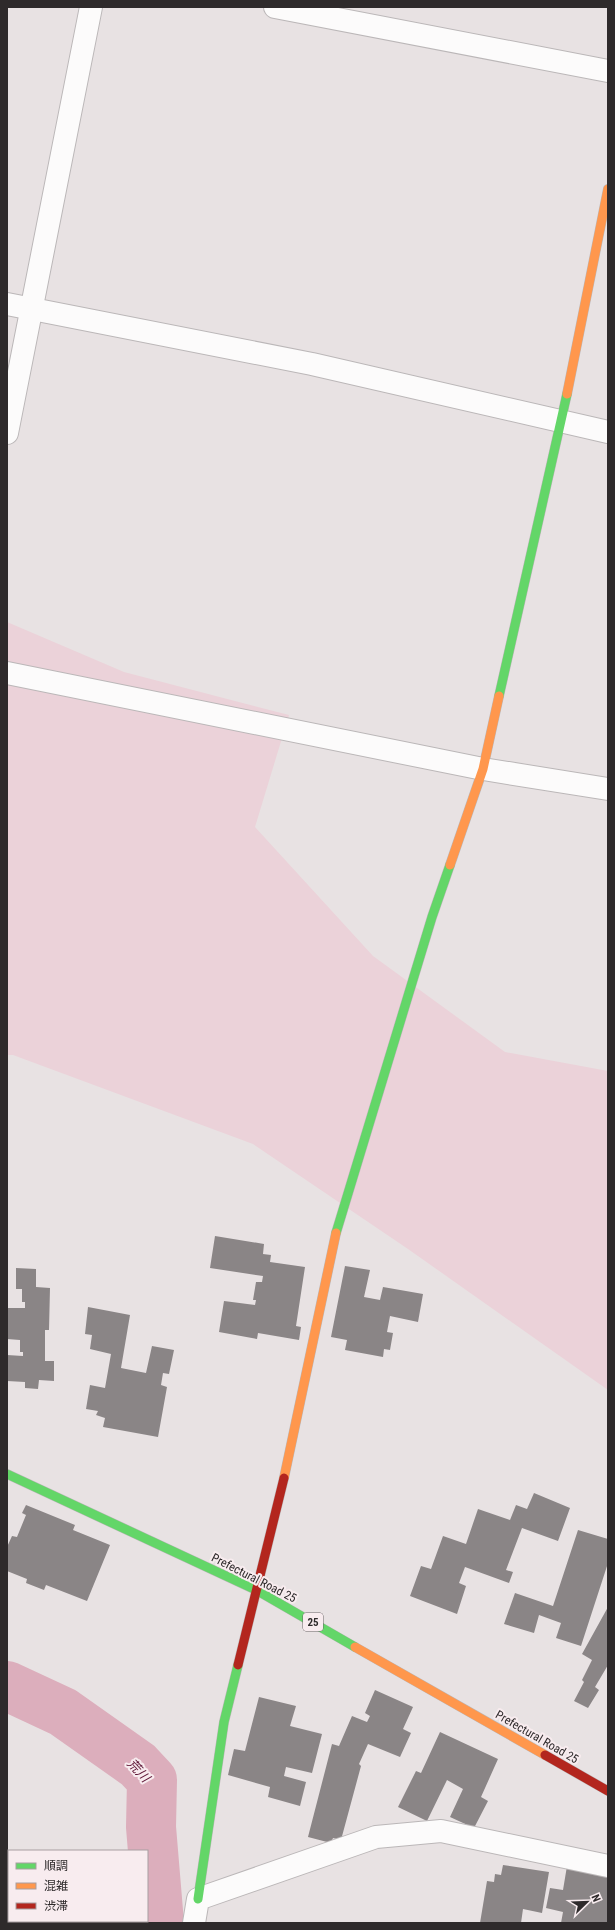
<svg xmlns="http://www.w3.org/2000/svg" width="615" height="1930" font-family="'Roboto Condensed','Noto Sans JP',sans-serif">
<rect width="100%" height="100%" fill="#e8e2e3"/>
<polygon fill="#ebd2d9" points="7,622 124,672 289,715 255,827 373,956 505,1052 608,1071 608,1390 408,1249 253,1144 13,1055 7,1055"/>
<g fill="none" stroke-linecap="round" stroke-linejoin="round">
<polyline stroke="#dcaebc" stroke-width="50" points="7,1686 63,1712 138,1765 152,1780 151,1827 159,1923"/>
</g>
<g fill="#8a8586">
<polygon points="215,1236 264,1244 263,1254 271,1255 270,1262 305,1267 296,1326 301,1327 299,1340 258,1333 257,1339 219,1332 224,1301 255,1305 256,1300 253,1300 256,1282 262,1282 263,1276 210,1268"/>
<polygon points="345,1266 370,1270 364,1297 380,1300 383,1287 423,1294 418,1322 390,1316 387,1332 393,1333 390,1350 384,1349 383,1357 345,1350 347,1340 331,1337"/>
<polygon points="16,1268 36,1269 36,1287 50,1288 49,1330 45,1330 45,1361 54,1361 54,1381 39,1380 38,1389 25,1388 25,1382 7,1381 7,1355 23,1356 23,1352 20,1352 20,1340 7,1339 7,1308 25,1308 25,1302 22,1302 22,1289 16,1289"/>
<polygon points="88,1307 130,1315 121,1368 146,1373 152,1346 174,1350 169,1374 163,1373 161,1385 167,1387 158,1437 103,1427 105,1418 96,1415 98,1411 86,1409 90,1385 105,1388 111,1354 90,1349 92,1335 85,1334"/>
<polygon points="534,1493 570,1508 558,1541 522,1528 506,1570 513,1572 509,1583 465,1567 459,1583 466,1586 457,1614 410,1596 421,1566 431,1569 443,1536 466,1544 478,1509 510,1520 516,1505 527,1509"/>
<polygon points="26,1505 75,1525 73,1530 110,1545 87,1601 46,1585 44,1590 26,1583 27,1579 7,1571 7,1547 12,1536 17,1537 26,1515 22,1513"/>
<polygon points="578,1530 608,1539 608,1563 581,1646 556,1638 561,1623 539,1615 534,1633 504,1624 515,1593 553,1606"/>
<polygon points="608,1607 608,1665 595,1687 599,1690 588,1708 574,1701 584,1682 582,1680 592,1660 582,1654"/>
<polygon points="375,1690 413,1707 403,1729 411,1733 400,1757 368,1744 359,1764 361,1766 341,1840 333,1838 331,1843 308,1837 332,1744 339,1746 352,1716 367,1722 370,1716 365,1713"/>
<polygon points="259,1697 296,1706 290,1726 322,1734 312,1773 286,1767 284,1776 306,1782 300,1806 268,1797 270,1787 228,1775 234,1749 245,1751"/>
<polygon points="440,1732 498,1759 481,1797 488,1801 474,1828 450,1817 463,1789 447,1780 427,1821 398,1807 416,1771 421,1773"/>
<polygon points="503,1865 549,1872 542,1913 523,1909 521,1923 480,1923 487,1881 494,1882 495,1874 501,1875"/>
<polygon points="567,1866 608,1875 608,1923 561,1923 563,1912 546,1908 550,1888 563,1890"/>
</g>
<g fill="none" stroke-linecap="round" stroke-linejoin="round">
<defs>
<g id="street">
<polyline points="275,7 608,71"/>
<polyline points="7,304 312,364 608,432"/>
<polyline points="7,433 91,7"/>
<polyline points="7,673 483,769 608,789"/>
<polyline points="194,1923 198,1899 376,1837 441,1831 608,1866"/>
</g>
<g id="fast">
<polyline points="499,696 567,394"/>
<polyline points="336,1233 432,917 450,865"/>
<polyline points="7,1474 256,1590 355,1647"/>
<polyline points="198,1899 224,1722 238,1665"/>
</g>
<g id="slow">
<polyline points="567,394 608,189"/>
<polyline points="450,865 483,769 499,696"/>
<polyline points="284,1478 336,1233"/>
<polyline points="355,1647 545,1755"/>
</g>
<g id="jam">
<polyline points="238,1665 284,1478"/>
<polyline points="545,1755 608,1791"/>
</g>
</defs>
<use href="#street" stroke="#bbb7b8" stroke-width="24"/>
<use href="#fast" stroke="#bbb7b8" stroke-width="10"/>
<use href="#slow" stroke="#bbb7b8" stroke-width="10"/>
<use href="#jam" stroke="#bbb7b8" stroke-width="10"/>
<use href="#street" stroke="#fcfbfb" stroke-width="22"/>
<use href="#fast" stroke="#63d668" stroke-width="9"/>
<use href="#slow" stroke="#ff974d" stroke-width="9"/>
<use href="#jam" stroke="#b3261e" stroke-width="9"/>
</g>
<g text-anchor="middle" stroke-width="4" stroke-linejoin="round" paint-order="stroke">
<rect fill="#f8ecef" stroke="#6b6466" stroke-width="1" x="303" y="1613" width="20" height="18" rx="3"/>
<g font-size="11" font-weight="bold" fill="#2e2a2b">
<text x="313" y="1626">25</text>
</g>
<g font-size="12" fill="#2e2a2b" stroke="#f8ecef">
<text transform="translate(254 1578) rotate(27)" y="4">Prefectural Road 25</text>
<text transform="translate(537 1737) rotate(30)" y="4">Prefectural Road 25</text>
</g>
<g font-size="13" font-style="italic" fill="#5d1434" stroke="#f8ecef">
<text transform="translate(139 1770) rotate(47)" y="5">荒川</text>
</g>
</g>
<rect width="615" height="1930" fill="none" stroke="#2e2a2b" stroke-width="16"/>
<rect x="8" y="1850" width="140" height="72" fill="#f8ecef" stroke="#a79ea1"/>
<rect x="16" y="1863" width="20" height="6" fill="#63d668" stroke="#a79ea1"/>
<text x="44" y="1870" font-size="12" fill="#2e2a2b">順調</text>
<rect x="16" y="1883" width="20" height="6" fill="#ff974d" stroke="#a79ea1"/>
<text x="44" y="1890" font-size="12" fill="#2e2a2b">混雑</text>
<rect x="16" y="1903" width="20" height="6" fill="#b3261e" stroke="#a79ea1"/>
<text x="44" y="1910" font-size="12" fill="#2e2a2b">渋滞</text>
<g transform="translate(587 1902) rotate(67)" stroke="#f8ecef" stroke-width="3" paint-order="stroke">
<path d="M0-3L7 15L0 10L-7 15Z" fill="#2e2a2b"/>
<text y="-6" font-size="11" font-weight="bold" text-anchor="middle" fill="#2e2a2b">N</text>
</g>
</svg>
